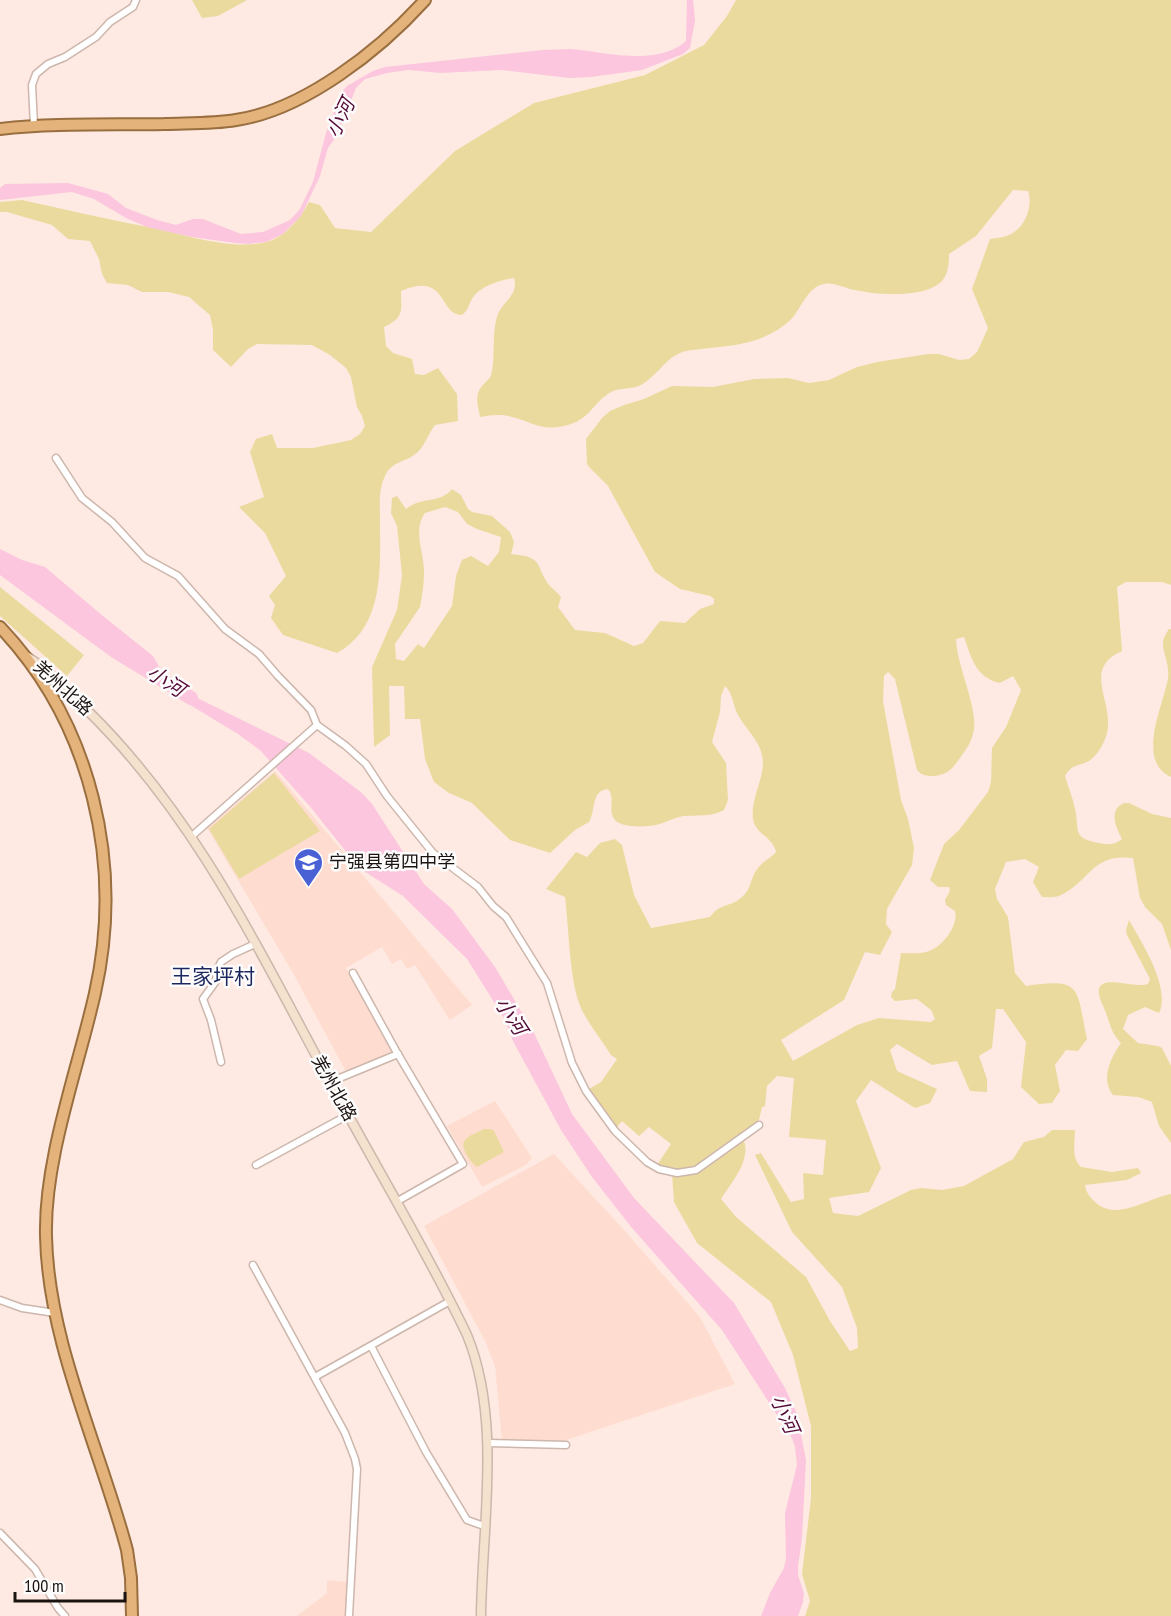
<svg xmlns="http://www.w3.org/2000/svg" width="1171" height="1616" font-family="'PT Sans Narrow','Noto Sans SC',sans-serif">
<rect width="100%" height="100%" fill="#feeae2"/>
<g fill="#feddd0">
<polygon points="275,771 472,1005 450,1020 415,965 407,969 401,959 392,964 382,947 346,968 393,1051 346,1072 293,973 207,828"/>
<polygon points="495,1101 532,1158 526,1165 482,1187 447,1126"/>
<polygon points="554,1154 624,1230 700,1317 735,1384 560,1442 502,1440 495,1366 485,1341 424,1226"/>
<polygon points="327,1580 347,1582 345,1616 297,1616 327,1593"/>
</g>
<g fill="#ebda9e" fill-rule="evenodd">
<polygon points="192,0 247,0 218,16 202,18"/>
<path d="M736 0H1171V585L1162 582H1126L1117 587 1122 651C1084 668 1110 697 1108 726 1108 737 1098 757 1087 762 1076 767 1072 764 1065 776 1068 787 1073 798 1075 809 1080 830 1071 838 1099 843 1109 845 1114 845 1122 839 1116 828 1108 810 1124 803H1129L1152 814 1171 818V950L1162 924 1145 907 1140 898 1133 858C1092 853 1091 880 1061 895 1056 898 1048 897 1042 897L1033 882 1039 867 1025 859 1006 862 995 889 997 899 1008 917 1015 973 1026 986C1084 977 1076 989 1087 1039L1078 1051 1066 1050 1055 1065 1060 1091 1052 1103 1039 1104 1021 1087 1026 1042 1003 1009H996L992 1048 979 1056 987 1079V1092L970 1091 957 1061 932 1065 897 1044 890 1050 897 1071 937 1089 930 1103 915 1108 871 1080 856 1101 881 1168 869 1192 829 1198 833 1213 858 1216 911 1190 921 1188 942 1190 964 1186 1013 1159 1024 1142 1044 1137 1052 1130H1075C1075 1143 1071 1158 1081 1167L1112 1172 1138 1168 1141 1173 1127 1180 1085 1185C1086 1192 1089 1196 1094 1201 1116 1223 1147 1198 1171 1194V1616H805L810 1601 802 1574 811 1498V1426L793 1355 771 1302 697 1243 674 1202 672 1174 696 1173 744 1141C751 1161 731 1183 721 1199L736 1217 806 1277 830 1321 850 1351 858 1348 857 1328 842 1287 792 1232 755 1155 761 1153 791 1202 804 1199 803 1173 823 1175 826 1140 789 1137 794 1078 777 1076 767 1086 765 1106 762 1107 759 1120C743 1132 703 1167 685 1170 675 1171 666 1168 657 1165L671 1144 649 1127 639 1136 622 1121 617 1127 589 1089 601 1082 617 1059 611 1055C602 1040 585 1020 579 1003 569 973 569 929 565 897L546 889 576 852 587 857 600 843 615 839 622 845 634 895 651 928 710 917C721 902 730 908 742 897 752 889 750 877 758 868 763 861 771 858 776 852 773 837 755 834 753 819 750 797 767 775 762 755 759 740 745 728 738 715 733 706 733 693 725 686L721 696 720 712 712 742 726 763 728 800 724 810C712 817 696 815 683 816 673 818 665 823 656 825 646 827 622 828 615 820 607 811 616 798 608 789 591 790 596 810 589 822L575 830 550 853 510 840 472 803 449 793 434 782 425 759 420 719H405L404 686H389L390 735 374 747 372 667 397 610 402 575 397 526 391 513 392 498 397 496 406 509C422 496 440 504 452 489L461 495 468 509 472 512 492 516 510 532 514 542 511 554C546 557 534 566 550 586 554 590 558 593 561 597L558 607 575 630 605 633 634 646 643 643 660 621 685 623 700 609 714 604V599L710 596 680 589 655 572 608 486 590 468 587 464 586 439 602 418 610 411 624 405 644 399 672 386 713 387 754 379 788 378 809 383 829 380 857 367 877 362 928 354H939L959 360 969 359 977 352 988 328 972 289 990 239C997 238 1007 237 1013 233 1026 225 1033 205 1028 191L1013 190 976 236 949 254C949 265 948 276 940 283 922 298 876 295 855 290 844 288 831 280 820 285 808 290 801 306 794 316 788 323 781 328 772 333 751 345 726 346 702 349 695 350 686 350 680 353 664 360 656 377 641 385 632 390 620 387 611 392 591 404 591 420 564 426 541 431 532 422 512 417 501 414 491 415 480 417 478 406 474 395 482 386 485 382 490 379 491 375 496 359 491 332 498 314 503 301 519 295 514 278 500 280 479 286 472 299 468 305 469 310 462 315 438 315 448 271 401 291 401 311 405 317 384 327L386 346 393 353 412 359 415 374 424 375 438 368 457 394 458 421 435 425C428 434 423 450 414 455 404 462 390 463 385 476 378 490 380 506 380 521 380 567 385 627 337 653L283 635 271 618 275 605 269 596 286 576 265 533 239 507 264 497 250 452 256 439 272 434 277 448H313L351 440 360 434 365 426 362 416 357 407 351 377 346 368 330 355 312 345 257 344 248 349 231 367 213 350V330L210 315 189 297 168 292H142L128 285 107 283 102 274 99 259 90 241 68 239 52 225 7 212H0V202L22 200C64 209 106 219 148 227 184 234 230 251 266 242 286 237 299 219 309 202L320 205 335 228 371 232 455 151 534 103 645 75 704 45 727 16ZM445 507 458 512 467 524 477 529 501 537 499 552 488 566 471 556 462 560 456 576 452 606 424 648 418 644 404 661 396 659 395 644 420 607C422 596 424 585 424 574 425 554 412 531 425 513ZM964 637C971 657 976 678 1000 683L1013 676 1021 690 1006 727 992 748 991 782 988 792 959 830 944 844 930 880 938 887H949L950 891 945 900 946 905 955 911C959 926 941 949 926 952 919 954 909 953 901 953L895 989 892 992 891 997 895 1001 917 999 931 1010 935 1019 931 1022 879 1018 857 1025 793 1061 781 1040 844 1000 865 952 880 955 892 932 886 924 887 909 912 865 914 848 908 819 901 800 883 701 884 676 888 672 895 679 917 770C924 778 934 777 943 774 953 770 956 763 962 755 967 748 971 742 973 734 980 711 957 668 956 639Z"/>
<polygon points="0,587 84,655 67,676 0,616"/>
<path d="M1169 629H1171V777C1135 761 1164 704 1168 678 1170 664 1162 652 1163 641 1164 637 1167 632 1169 629Z"/>
<polygon points="274,773 320,831 239,879 209,829"/>
<path d="M1129 920C1142 943 1171 988 1159 1013L1145 1007 1128 1015 1123 1029 1138 1043 1158 1046 1162 1048 1171 1066V1143L1159 1126 1152 1102 1138 1097 1113 1095C1100 1079 1111 1057 1121 1043 1109 1031 1110 1020 1103 1006 1084 966 1133 990 1148 984L1150 979 1127 935 1126 930Z"/>
<path d="M484 1129H491L494 1131 504 1152 477 1167C471 1163 459 1147 465 1140 469 1135 479 1132 484 1129Z"/>
</g>
<g fill="#fbc6de">
<path d="M687 0H693L695 21 690 48 683 54 642 70 591 77 569 78 502 70 441 73 409 70 387 73 365 79 356 88 338 134 328 148 320 176 301 216 283 234 266 242 248 244 235 243 192 237 147 227 126 218 94 199 72 192 0 200V188L5 184 68 183 108 194 126 208 157 220 176 225 193 219H203L241 234 263 232 290 220 300 209 313 182 326 133 341 93 347 86 373 71 385 67 543 50C553 50 562 49 571 49 606 52 657 67 686 41Z"/>
<polygon points="0,549 22,560 45,567 103,616 153,656 169,684 309,753 362,793 372,804 424,884 452,909 495,967 534,1033 572,1114 634,1198 734,1303 785,1388 797,1414 806,1460 802,1538 798,1566 798,1575 804,1593 803,1602 798,1616 761,1616 770,1593 784,1568 786,1559 785,1513 797,1465 795,1447 792,1438 722,1330 632,1228 592,1177 561,1130 513,1041 504,1018 467,959 403,896 359,868 312,809 261,751 238,734 111,657 0,575"/>
</g>
<g fill="none" stroke-linecap="round" stroke-linejoin="round">
<polyline stroke="#fbc6de" stroke-width="14" points="152,673 191,698"/>
<defs>
<g id="minor">
<polyline points="34,126 32,85 36,74 48,64 65,57 96,37 110,22 133,7 136,0"/>
<polyline points="56,458 82,498 112,522 145,558 178,576 225,629 259,654 278,676 311,710 317,725 346,746 366,764 387,796 433,853 478,887 493,906 506,917 547,983 572,1063 586,1091 615,1131 647,1162 659,1169 677,1173 696,1170 759,1125"/>
<polyline points="192,836 317,725"/>
<polyline points="353,973 396,1051 463,1164 396,1202"/>
<polyline points="221,1062 211,1020 203,999 216,981 217,970 221,962 233,954 255,944"/>
<polyline points="330,1082 398,1054"/>
<polyline points="256,1165 348,1115"/>
<polyline points="253,1265 345,1433 355,1459 357,1469 349,1616"/>
<polyline points="0,1300 22,1308 55,1313"/>
<polyline points="371,1346 426,1452 467,1520 484,1526"/>
<polyline points="315,1377 450,1301"/>
<polyline points="487,1443 566,1445"/>
<polyline points="0,1533 35,1569 58,1608 65,1616"/>
</g>
<path id="secondary" d="M28 657C51 672 69 692 88 711 198 819 261 955 334 1089 378 1171 427 1251 467 1335 502 1420 482 1526 481 1616"/>
<g id="trunk">
<path d="M0 129C54 123 109 125 164 124 188 123 212 124 236 120 304 110 380 50 425 0"/>
<path d="M0 627C92 724 124 864 95 993 78 1069 44 1159 46 1236 48 1342 100 1448 127 1550L131 1578 132 1616"/>
</g>
</defs>
<use href="#minor" stroke="#cdb6ac" stroke-width="9"/>
<use href="#secondary" stroke="#cdb6ac" stroke-width="11"/>
<use href="#trunk" stroke="#9a6f40" stroke-width="14"/>
<use href="#minor" stroke="#fff" stroke-width="6"/>
<use href="#secondary" stroke="#f5e2ce" stroke-width="8"/>
<use href="#trunk" stroke="#e4b37b" stroke-width="10"/>
</g>
<defs>
<symbol id="school-pin" viewBox="-11 -11 22 30"><path d="M0 17L-7.5 6A9.5 9.5 0 1 1 7.5 6Z" fill="#4a60d5" stroke="#fcfcfc"/><path d="M0-5L7-2L0 1L-7-2ZM-4 1L0 2.5L4 1V4Q0 6-4 4Z" fill="#fff"/></symbol>
</defs>
<g fill-rule="evenodd">
<use href="#school-pin" x="292" y="846" width="33" height="45"/>
</g>
<g text-anchor="middle" stroke-width="5" stroke-linejoin="round" paint-order="stroke">
<g font-size="18" fill="#1c1411" stroke="#fcfcfc">
<text transform="translate(63 688) rotate(42)" y="6">羌州北路</text>
<text transform="translate(334 1088) rotate(61)" y="6">羌州北路</text>
</g>
<g font-size="18" fill="#1c1411" stroke="#fcfcfc" text-anchor="start">
<text x="329" y="868">宁强县第四中学</text>
</g>
<g font-size="20" font-style="italic" fill="#550b37" stroke="#fcfcfc">
<text transform="translate(340 118) rotate(-64)" y="7">小河</text>
<text transform="translate(166 681) rotate(33)" y="7">小河</text>
<text transform="translate(511 1016) rotate(57)" y="7">小河</text>
<text transform="translate(785 1414) rotate(66)" y="7">小河</text>
</g>
<g font-size="21" fill="#1c265e" stroke="#fcfcfc">
<text x="213" y="984">王家坪村</text>
</g>
</g>
<path d="M15 1592v9h110v-9" fill="none" stroke="#1c1411" stroke-width="3"/>
<text x="24" y="1592" font-size="18" fill="#1c1411" stroke="#fcfcfc" stroke-width="4.5" paint-order="stroke">100 m</text>
</svg>
